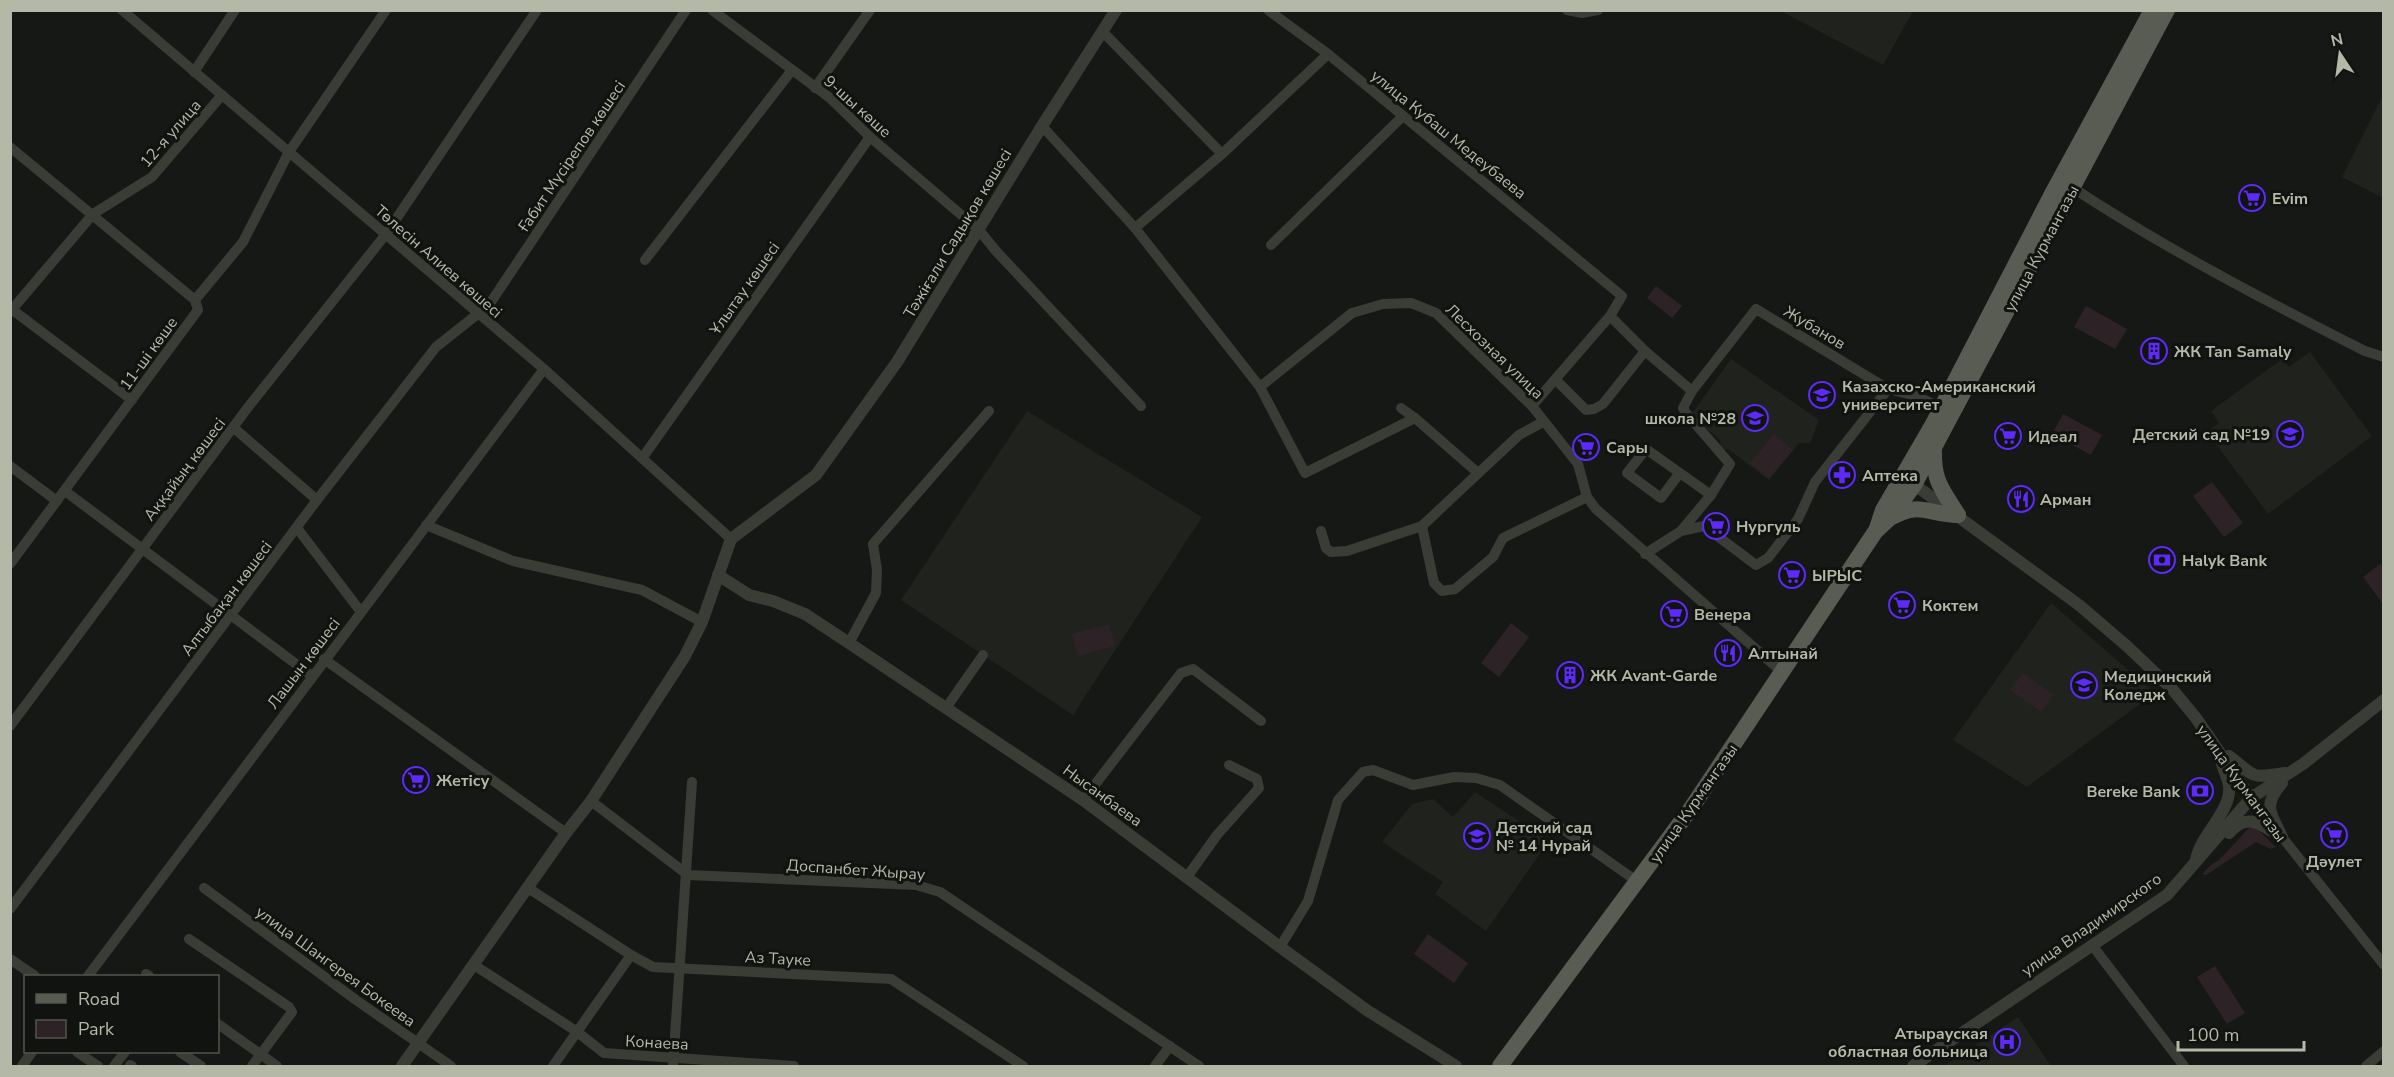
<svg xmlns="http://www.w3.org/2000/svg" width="2394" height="1077" font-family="'Nunito Sans',sans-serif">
<rect width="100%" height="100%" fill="#161815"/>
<g fill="#20221e">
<polygon points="1781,11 1913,10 1913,11 1883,65"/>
<polygon points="2383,95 2383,198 2342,177"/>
<polygon points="2310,352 2372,436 2268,514 2207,432 2219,423 2211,411 2282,359 2289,367"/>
<polygon points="1731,359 1819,420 1810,443 1799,443 1769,480 1728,449 1721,450 1720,440 1691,415"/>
<polygon points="1027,411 1202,517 1073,715 901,600"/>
<polygon points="2051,603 2155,693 2027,787 1953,740"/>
<polygon points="1475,792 1549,841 1486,931 1435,894 1443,882 1382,842 1412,804 1433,799 1453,817"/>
<polygon points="2018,1017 2051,1066 1944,1066"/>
</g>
<g fill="#2d2326">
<polygon points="1656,286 1682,306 1672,318 1647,298"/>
<polygon points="2086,306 2127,329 2115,349 2074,327"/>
<polygon points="2063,414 2102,435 2091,455 2052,434"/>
<polygon points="1774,434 1793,450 1769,478 1750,463"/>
<polygon points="2212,482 2243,523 2224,537 2193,496"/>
<polygon points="2380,564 2383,568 2383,604 2363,577"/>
<polygon points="1511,623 1529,637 1499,677 1481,663"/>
<polygon points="1109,624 1115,646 1078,656 1072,634"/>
<polygon points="2023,673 2053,695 2041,712 2010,690"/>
<path d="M2251 826C2261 830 2267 840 2276 847L2271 849 2256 842 2206 875 2202 874 2212 864 2219 860Z"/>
<polygon points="1428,934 1468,963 1454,983 1414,954"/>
<polygon points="2215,966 2245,1013 2227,1024 2197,977"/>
</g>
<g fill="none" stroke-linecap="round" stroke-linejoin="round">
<g stroke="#3a3d36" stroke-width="10">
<polyline points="122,10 544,369 731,539"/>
<polyline points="712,10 830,98 870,137 979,230 996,251 1141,406"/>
<polyline points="1268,10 1328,54 1622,296 1610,316 1532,406"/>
<polyline points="1567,10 1582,13 1598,10"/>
<polyline points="1103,32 1222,154"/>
<polyline points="194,72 235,10"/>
<polyline points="815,88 870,10"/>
<polyline points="1042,126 1135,228 1260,387 1352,313 1383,304 1411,303 1436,313 1532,406 1578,464 1587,497 1596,509 1782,672"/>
<polyline points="10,147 195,300"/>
<path d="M2073 188C2166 249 2266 301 2365 351L2384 357"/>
<polyline points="1135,228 1222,154 1328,54"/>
<polyline points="1271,245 1403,116"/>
<polyline points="645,260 792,70"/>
<polyline points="10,308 132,400"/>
<polyline points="10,312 93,214 152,177 222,95"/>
<polyline points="1610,316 1645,351 1692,391 1683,408 1686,413 1730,464 1711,495 1681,531 1645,554"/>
<polyline points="1556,380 1586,410 1594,409 1603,404 1645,351"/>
<polyline points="1260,387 1305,473 1415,418 1478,473"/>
<polyline points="1692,391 1756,309 1888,389 1916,396 1946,410"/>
<polyline points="1401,408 1415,418"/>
<polyline points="234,428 317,500"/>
<polyline points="643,457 870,137"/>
<polyline points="10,466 57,501"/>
<polyline points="1679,474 1661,498 1627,473 1646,449 1711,495"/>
<polyline points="65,491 312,676"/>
<polyline points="426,525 513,561 642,590 702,622"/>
<polyline points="1422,526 1434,583 1442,591 1455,589 1493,557 1503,538 1587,497"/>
<polyline points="297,528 361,612"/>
<polyline points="1321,531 1326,548 1331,552 1347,551 1422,526 1519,435 1543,422"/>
<polyline points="1681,531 1704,526 1756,565 1768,558 1798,519 1815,482 1888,389"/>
<polyline points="10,564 198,310 195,300 243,242 289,152 386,10"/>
<polyline points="849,643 876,593 877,570 873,544 989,411"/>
<polyline points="324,659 566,833"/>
<polyline points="946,708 983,655"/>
<polyline points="10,726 249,406 386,234 537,10"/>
<polyline points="2251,798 2384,965"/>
<polyline points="1083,800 1181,673 1193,669 1261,721"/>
<polyline points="591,801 688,875 916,885 940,892 1199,1066"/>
<polyline points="1187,877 1217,835 1259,788 1257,779 1229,765"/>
<polyline points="204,888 356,1000 451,1066"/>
<polyline points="528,888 631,955 653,967 891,979 1023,1066"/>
<polyline points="10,909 317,500 436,347 489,305 686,10"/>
<polyline points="189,939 289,1007 292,1012 252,1066"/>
<polyline points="2092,945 2184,1066"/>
<polyline points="1280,947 1308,901 1338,800 1363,772 1373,770 1413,785 1454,777 1476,778 1500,785 1638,882"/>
<polyline points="10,959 35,976"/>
<polyline points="474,965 576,1031 604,1053 794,1066"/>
<polyline points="146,974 149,976"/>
<polyline points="88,976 544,369"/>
<polyline points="218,1024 277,1066"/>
<polyline points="77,1052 98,1066"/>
<polyline points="180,1052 201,1066"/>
<polyline points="130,1065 132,1066"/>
<polyline points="22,1066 32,1052"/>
<polyline points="114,1066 125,1052"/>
<polyline points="553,1066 631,955"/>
<polyline points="673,1066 692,782"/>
<polyline points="1155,1066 1170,1046"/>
<polyline points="2366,1066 2384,1051"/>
</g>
<g stroke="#3a3d36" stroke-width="12">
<polyline points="1908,480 2079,605 2128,647 2173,690 2196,718 2251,798"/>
<polyline points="718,575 749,595 773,601 805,614 849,643 1083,800 1280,947 1368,1011 1456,1066"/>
<path d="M2229 756C2257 777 2248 779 2285 773"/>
<path d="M2229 833C2248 811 2262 825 2282 838"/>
<path d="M2282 837C2271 813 2262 806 2282 783"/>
<path d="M2196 860C2200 835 2232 811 2229 786 2228 777 2222 768 2221 759"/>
<polyline points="402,1066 566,833 591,801 685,656 702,622 731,539 816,475 897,362 1042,126 1116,10"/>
<polyline points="1913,1066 2167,895 2251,798 2303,764 2384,700"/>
</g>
<g stroke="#585c52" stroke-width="16">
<path d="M1934 448C1933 481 1941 488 1958 515"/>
<path d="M1892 517C1920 501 1929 515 1958 515"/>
<polyline points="1877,528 1883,510 1933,424 2052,194 2152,10"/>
<polyline points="1500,1066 1692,807 1861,553 1875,532 1891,517 1914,485 2167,10"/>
</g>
</g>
<defs>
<symbol id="supermarket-ring" viewBox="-11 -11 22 22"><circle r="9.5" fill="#111310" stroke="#5d2afb" stroke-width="1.5"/><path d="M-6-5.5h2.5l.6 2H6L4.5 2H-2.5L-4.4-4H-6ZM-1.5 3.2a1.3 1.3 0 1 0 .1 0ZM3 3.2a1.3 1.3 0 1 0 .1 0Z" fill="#5d2afb"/></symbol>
<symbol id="building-ring" viewBox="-11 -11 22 22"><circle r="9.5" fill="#111310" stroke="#5d2afb" stroke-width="1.5"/><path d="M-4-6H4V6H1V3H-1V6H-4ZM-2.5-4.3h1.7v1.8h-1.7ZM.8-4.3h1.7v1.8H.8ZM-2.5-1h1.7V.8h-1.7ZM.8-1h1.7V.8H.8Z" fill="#5d2afb"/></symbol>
<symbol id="university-ring" viewBox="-11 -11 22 22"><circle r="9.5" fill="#111310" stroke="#5d2afb" stroke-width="1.5"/><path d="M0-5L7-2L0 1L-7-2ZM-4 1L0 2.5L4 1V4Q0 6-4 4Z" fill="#5d2afb"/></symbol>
<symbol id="school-ring" viewBox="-11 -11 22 22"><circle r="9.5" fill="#111310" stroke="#5d2afb" stroke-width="1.5"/><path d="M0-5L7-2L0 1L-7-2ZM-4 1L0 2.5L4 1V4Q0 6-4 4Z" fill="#5d2afb"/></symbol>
<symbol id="pharmacy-ring" viewBox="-11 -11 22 22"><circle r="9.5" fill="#111310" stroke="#5d2afb" stroke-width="1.5"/><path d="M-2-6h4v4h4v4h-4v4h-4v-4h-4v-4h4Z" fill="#5d2afb"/></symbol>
<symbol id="restaurant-ring" viewBox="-11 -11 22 22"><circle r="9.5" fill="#111310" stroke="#5d2afb" stroke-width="1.5"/><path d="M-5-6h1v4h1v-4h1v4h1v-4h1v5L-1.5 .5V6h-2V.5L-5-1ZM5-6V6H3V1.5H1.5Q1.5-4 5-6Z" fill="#5d2afb"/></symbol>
<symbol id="bank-ring" viewBox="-11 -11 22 22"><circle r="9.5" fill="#111310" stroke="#5d2afb" stroke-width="1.5"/><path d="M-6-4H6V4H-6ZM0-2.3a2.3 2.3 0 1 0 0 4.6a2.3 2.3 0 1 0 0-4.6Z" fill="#5d2afb"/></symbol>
<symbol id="hospital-ring" viewBox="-11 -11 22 22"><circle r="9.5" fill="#111310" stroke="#5d2afb" stroke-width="1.5"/><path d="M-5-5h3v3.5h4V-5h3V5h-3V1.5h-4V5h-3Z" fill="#5d2afb"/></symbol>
</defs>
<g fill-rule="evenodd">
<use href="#supermarket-ring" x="2237" y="183" width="30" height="30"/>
<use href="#building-ring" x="2139" y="336" width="30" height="30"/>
<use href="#university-ring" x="1807" y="380" width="30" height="30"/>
<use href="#school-ring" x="1740" y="403" width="30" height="30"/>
<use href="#school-ring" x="2275" y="419" width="30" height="30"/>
<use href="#supermarket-ring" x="1993" y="421" width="30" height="30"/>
<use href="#supermarket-ring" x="1571" y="432" width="30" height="30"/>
<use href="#pharmacy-ring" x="1827" y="460" width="30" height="30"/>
<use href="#restaurant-ring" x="2006" y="484" width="30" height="30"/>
<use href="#supermarket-ring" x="1701" y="511" width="30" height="30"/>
<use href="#bank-ring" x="2147" y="545" width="30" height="30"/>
<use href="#supermarket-ring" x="1777" y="560" width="30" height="30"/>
<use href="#supermarket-ring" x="1887" y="590" width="30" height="30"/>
<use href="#supermarket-ring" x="1659" y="599" width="30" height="30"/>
<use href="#restaurant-ring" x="1713" y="638" width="30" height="30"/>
<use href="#building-ring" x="1555" y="660" width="30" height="30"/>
<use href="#university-ring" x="2069" y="670" width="30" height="30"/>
<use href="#supermarket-ring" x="401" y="765" width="30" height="30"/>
<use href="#bank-ring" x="2185" y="776" width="30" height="30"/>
<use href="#supermarket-ring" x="2319" y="820" width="30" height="30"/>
<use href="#school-ring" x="1462" y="821" width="30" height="30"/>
<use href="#hospital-ring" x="1992" y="1027" width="30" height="30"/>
</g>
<g text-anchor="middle" stroke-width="6" stroke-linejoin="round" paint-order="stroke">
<g font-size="16" fill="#b3b8a7" stroke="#111310">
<text transform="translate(858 106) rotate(42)" y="6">9-шы көше</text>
<text transform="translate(170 133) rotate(-49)" y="6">12-я улица</text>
<text transform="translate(1449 134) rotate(39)" y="6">улица Кубаш Медеубаева</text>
<text transform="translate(571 156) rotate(-56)" y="6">Ғабит Мүсірепов көшесi</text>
<text transform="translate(957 233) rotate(-59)" y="6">Тәжіғали Садықов көшесі</text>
<text transform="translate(2041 248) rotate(-62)" y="6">улица Курмангазы</text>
<text transform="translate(439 261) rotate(41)" y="6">Төлесін Алиев көшесі</text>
<text transform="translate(744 288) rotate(-55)" y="6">Ұлытау көшесi</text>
<text transform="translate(1815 327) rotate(31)" y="6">Жубанов</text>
<text transform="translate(1495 351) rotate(44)" y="6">Лесхозная улица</text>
<text transform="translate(148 353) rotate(-54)" y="6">11-ші көше</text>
<text transform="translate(184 469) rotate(-53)" y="6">Аққайың көшесі</text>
<text transform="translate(226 598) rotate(-53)" y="6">Алтыбақан көшесі</text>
<text transform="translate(303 663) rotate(-53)" y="6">Лашын көшесі</text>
<text transform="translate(2242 783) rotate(54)" y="6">улица Курмангазы</text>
<text transform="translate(1103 795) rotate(36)" y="6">Нысанбаева</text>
<text transform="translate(1693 803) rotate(-55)" y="6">улица Курмангазы</text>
<text transform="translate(856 869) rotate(4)" y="6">Доспанбет Жырау</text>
<text transform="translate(2091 924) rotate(-35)" y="6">улица Владимирского</text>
<text transform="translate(778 958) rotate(3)" y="6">Аз Тауке</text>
<text transform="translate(336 966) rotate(36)" y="6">улица Шангерея Бокеева</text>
<text transform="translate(657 1042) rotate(3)" y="6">Конаева</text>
</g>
<g font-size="16" font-weight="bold" fill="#b3b8a7" stroke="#111310" text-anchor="start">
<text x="2272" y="204">Evim</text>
<text x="2174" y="357">ЖК Tan Samaly</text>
<text x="1842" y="392">Казахско-Американский<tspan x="1842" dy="18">университет</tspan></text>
<text x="1736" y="424" text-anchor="end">школа №28</text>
<text x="2270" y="440" text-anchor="end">Детский сад №19</text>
<text x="2028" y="442">Идеал</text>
<text x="1606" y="453">Сары</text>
<text x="1862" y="481">Аптека</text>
<text x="2040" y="505">Арман</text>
<text x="1736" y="532">Нургуль</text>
<text x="2182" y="566">Halyk Bank</text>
<text x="1812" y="581">ЫРЫС</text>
<text x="1922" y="611">Коктем</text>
<text x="1694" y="620">Венера</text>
<text x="1748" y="659">Алтынай</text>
<text x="1590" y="681">ЖК Avant-Garde</text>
<text x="2104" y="682">Медицинский<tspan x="2104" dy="18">Коледж</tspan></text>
<text x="436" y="786">Жетісу</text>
<text x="2180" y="797" text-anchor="end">Bereke Bank</text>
<text x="1496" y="833">Детский сад<tspan x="1496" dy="18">№ 14 Нурай</tspan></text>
<text x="2334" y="867" text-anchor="middle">Дәулет</text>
<text x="1988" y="1039" text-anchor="end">Атырауская<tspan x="1988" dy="18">областная больница</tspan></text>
</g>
</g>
<rect width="2394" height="1077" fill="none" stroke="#b3b8a7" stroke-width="24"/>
<rect x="24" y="975" width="195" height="78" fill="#111310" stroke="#52554c" stroke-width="1.5"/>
<rect x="36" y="994" width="30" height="9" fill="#585c52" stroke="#52554c" stroke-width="1.5"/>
<text x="78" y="1005" font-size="18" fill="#b3b8a7">Road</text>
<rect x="36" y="1020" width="30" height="18" fill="#2d2326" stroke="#52554c" stroke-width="1.5"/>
<text x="78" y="1035" font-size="18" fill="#b3b8a7">Park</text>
<g transform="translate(2340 54) rotate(347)" stroke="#111310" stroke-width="4.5" paint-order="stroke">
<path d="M0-4.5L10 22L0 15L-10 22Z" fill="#b3b8a7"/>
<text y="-9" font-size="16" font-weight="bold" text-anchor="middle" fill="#b3b8a7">N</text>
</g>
<path d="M2178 1041v9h126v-9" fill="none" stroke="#b3b8a7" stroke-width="3"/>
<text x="2187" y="1041" font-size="18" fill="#b3b8a7" stroke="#111310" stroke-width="4.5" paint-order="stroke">100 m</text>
</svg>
